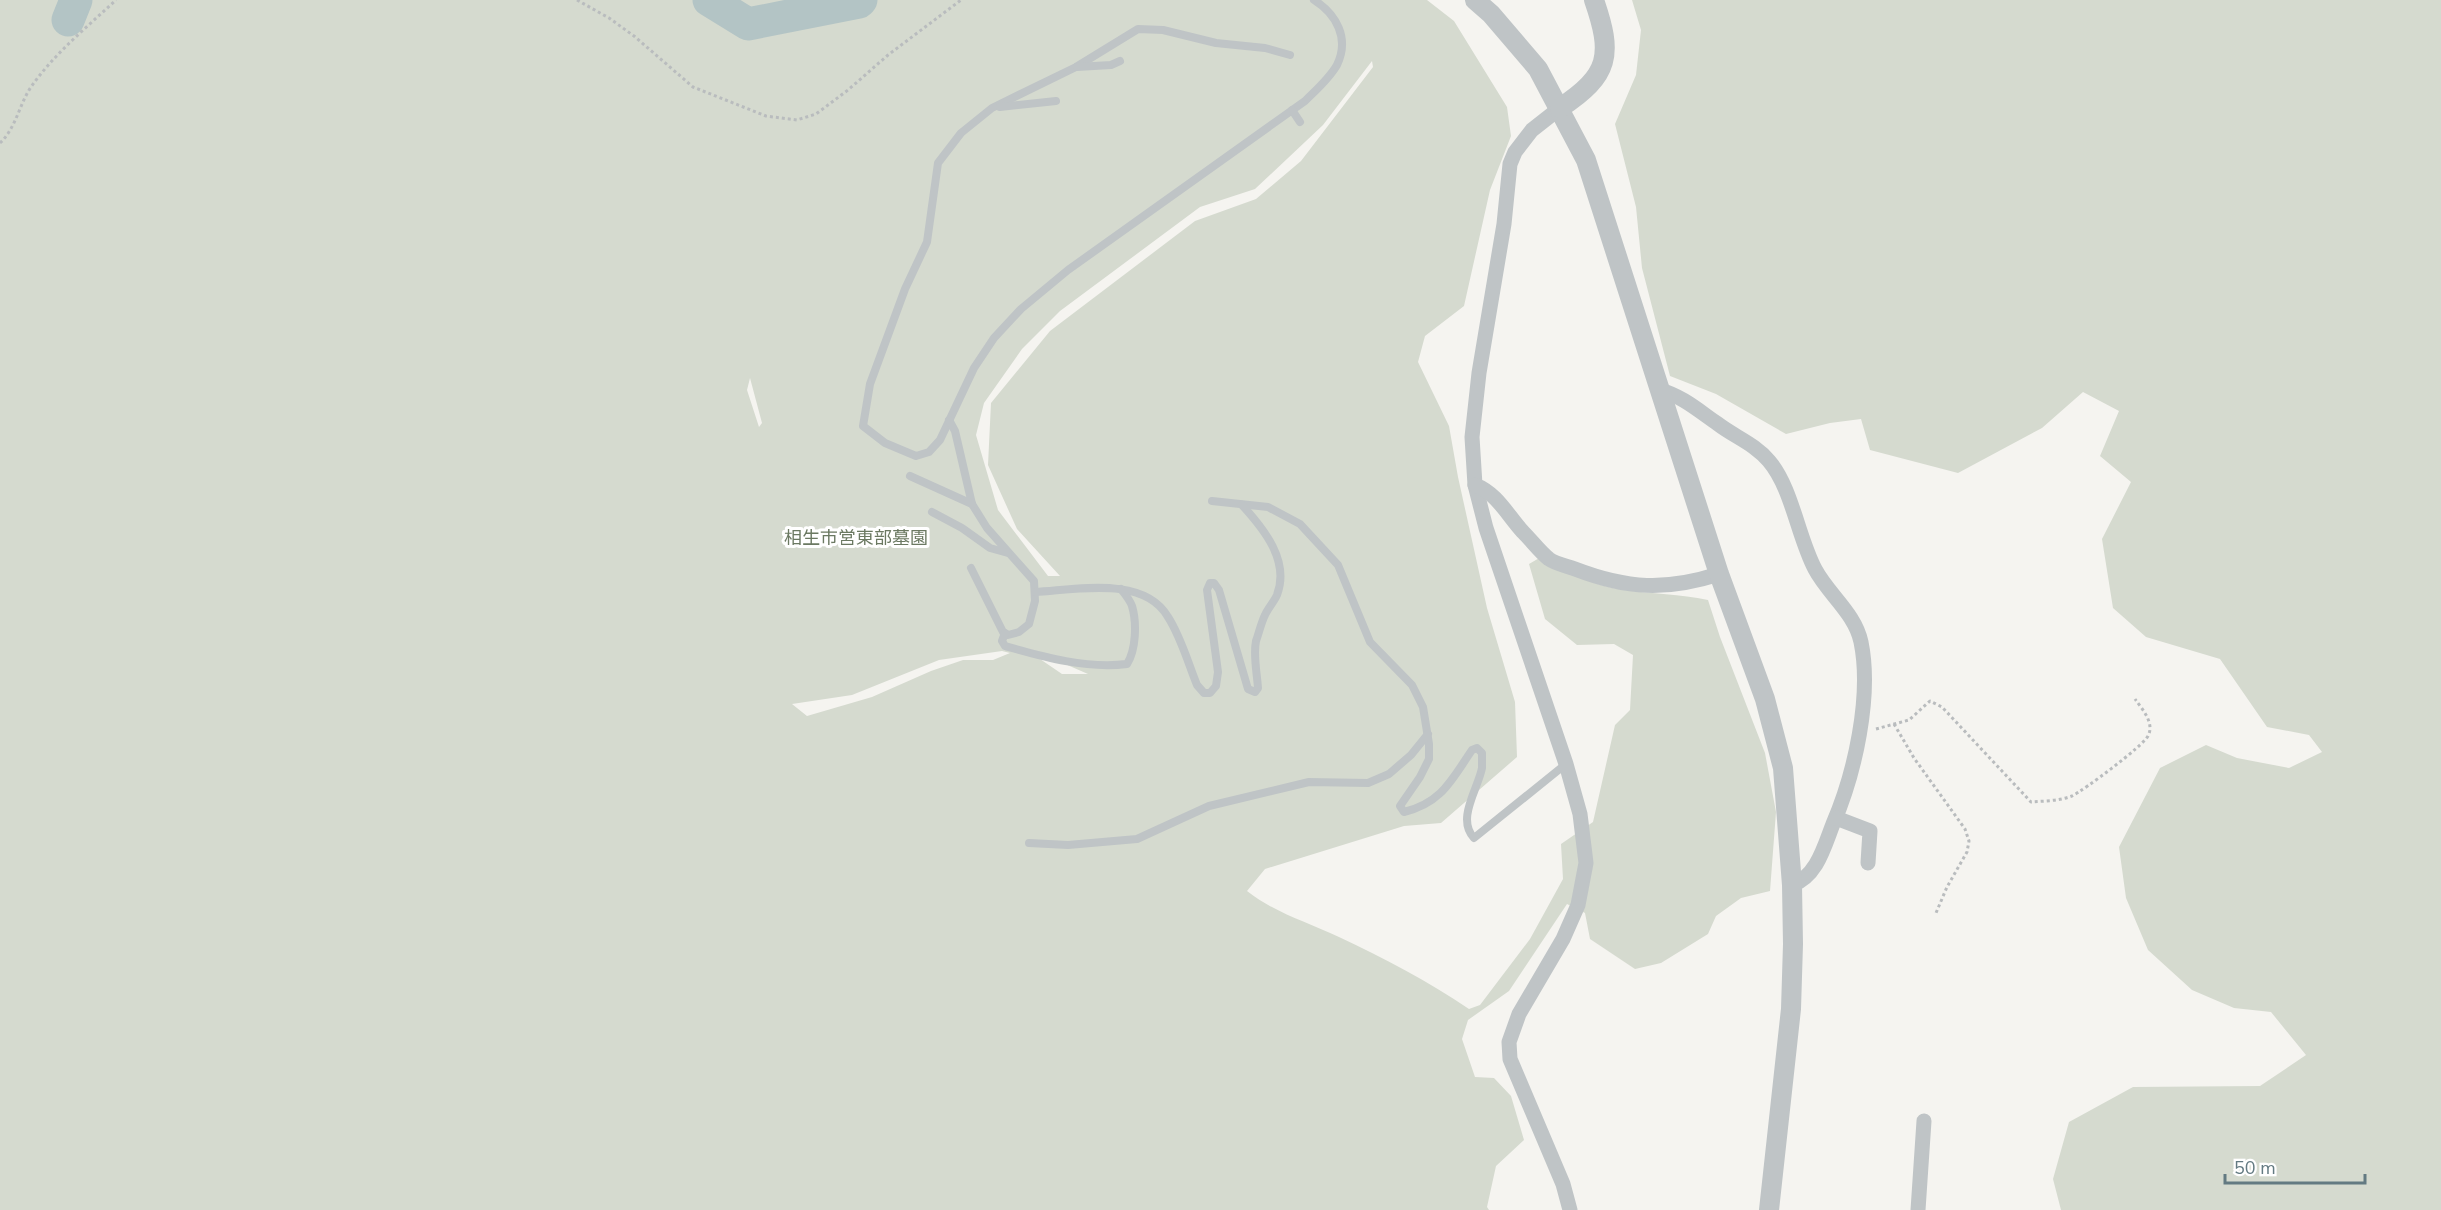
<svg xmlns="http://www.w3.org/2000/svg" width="2441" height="1210" font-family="'Nunito Sans','Noto Sans JP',sans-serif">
<rect width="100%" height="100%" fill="#f5f4f0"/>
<g fill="#d5dacf" fill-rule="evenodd">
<path d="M0 0H1427L1454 21 1507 107 1511 136 1490 190 1464 306 1425 336 1418 362 1449 426 1458 477 1487 608 1515 702 1517 757 1441 823 1404 826 1265 869 1247 891C1275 913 1307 922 1339 937 1384 958 1428 981 1469 1009L1480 1005 1530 939 1563 879 1561 844 1593 822 1615 725 1630 710 1633 655 1614 644 1577 645 1545 619 1529 564 1541 557C1566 572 1594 586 1624 590 1652 594 1680 594 1708 600L1720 637 1765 753 1776 812 1770 891 1741 898 1716 916 1708 934 1661 963 1635 969 1590 939 1585 913 1567 904 1509 991 1468 1020 1462 1039 1475 1077 1494 1078 1511 1096 1524 1140 1496 1166 1487 1207 1489 1210H0ZM1372 61 1373 67 1301 161 1256 199 1195 221 1050 331 991 403 988 465 1017 529 1060 576H1048L998 510 976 435 984 403 1022 349 1060 311 1200 207 1255 189 1323 125ZM750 378 762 423 759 427 747 390ZM1002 651 1010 653 993 660H963L931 671 872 697 807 716 792 704 852 695 939 660ZM1040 659 1065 664 1088 674H1062Z"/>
<polygon points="1632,0 2441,0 2441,1210 2061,1210 2053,1179 2069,1122 2133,1087 2260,1086 2306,1055 2271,1012 2234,1008 2192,990 2148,950 2126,898 2119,847 2160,768 2206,745 2237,758 2289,768 2322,752 2309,735 2267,727 2220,659 2146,637 2113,608 2102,539 2131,482 2100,456 2119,411 2083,392 2042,428 1958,473 1870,450 1861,419 1830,423 1786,434 1716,394 1670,376 1642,268 1636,207 1615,124 1636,75 1641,30"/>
</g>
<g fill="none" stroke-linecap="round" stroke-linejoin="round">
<g stroke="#b3c4c5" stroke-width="33">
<polyline points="709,0 748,24 859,2 861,0"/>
<polyline points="68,20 76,0"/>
</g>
<g stroke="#b9bcbe" stroke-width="3" stroke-dasharray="3 3" stroke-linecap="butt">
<polyline points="577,0 609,18 634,36 693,87 766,116 797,120 816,114 848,90 888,55 961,0"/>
<path d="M0 143C16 128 19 105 31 87 54 54 87 27 116 0"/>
<polyline points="1894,724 1914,758 1965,829 1969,841 1967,852 1947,887 1936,913"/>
<path d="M1876 729 1909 720 1930 701 1942 707 2031 802C2044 801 2059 801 2072 796 2084 790 2142 747 2148 736 2155 723 2142 709 2135 699"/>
</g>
<g stroke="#bfc4c6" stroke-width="8">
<path d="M1290 55 1265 48 1216 43 1163 30 1138 29 1076 67 992 108 961 133 938 163 927 242 905 289 870 384 863 426 885 443 916 456 929 452 940 440 974 368 994 338 1021 309 1068 270 1305 101C1316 90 1329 79 1337 65 1350 38 1336 14 1314 0"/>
<polyline points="1077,67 1111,65 1120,61"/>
<polyline points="1000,107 1056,101"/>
<polyline points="1292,110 1300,122"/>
<polyline points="949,420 955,431 972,504 987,528 1034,581 1035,601 1029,624 1019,632 1008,635 1003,632 971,568"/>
<polyline points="910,476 972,504"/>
<path d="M1212 501 1268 507 1300 524 1338 565 1370 642 1412 685 1423 707 1429 744V759L1420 777 1400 806 1404 812C1442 803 1452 779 1472 750L1477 748 1482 753C1482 758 1482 763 1482 768 1478 789 1456 819 1474 838L1566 764"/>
<polyline points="932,512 962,528 990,548 1008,553"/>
<path d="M1035 592C1075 590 1144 575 1168 617 1181 637 1188 663 1197 685L1204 693H1210L1216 686 1218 672 1207 590 1210 583H1214L1219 590 1248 689 1255 692 1258 688C1257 673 1253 655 1256 641 1259 633 1261 623 1265 615 1268 608 1274 602 1277 595 1290 561 1264 529 1242 505"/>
<path d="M1005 633 1002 641 1005 646C1044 657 1086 669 1127 664 1136 650 1137 623 1132 606 1130 600 1125 594 1121 589"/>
<polyline points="1029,843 1068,845 1137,839 1209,806 1309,782 1368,783 1389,774 1411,755 1428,734"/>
</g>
<g stroke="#bfc4c6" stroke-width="15">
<polyline points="1560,108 1532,130 1515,152 1510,164 1504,224 1479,373 1472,437 1475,485 1486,528 1566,764 1580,814 1586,863 1578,905 1563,939 1519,1014 1509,1042 1510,1059 1563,1184 1570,1210"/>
<path d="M1660 390C1682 396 1699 411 1718 424 1735 437 1755 444 1769 461 1792 488 1798 537 1815 569 1828 594 1855 613 1861 642 1872 696 1855 773 1833 824 1824 847 1817 876 1792 885"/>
<path d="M1475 485C1497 493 1508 516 1523 532 1532 541 1540 552 1549 559 1556 564 1567 566 1575 569 1627 589 1666 591 1719 574"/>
<polyline points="1836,818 1870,831 1868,863"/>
<polyline points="1918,1210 1924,1121"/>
</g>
<g stroke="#bfc4c6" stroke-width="20">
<polyline points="1475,0 1491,14 1538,69 1586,160 1719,574 1765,699 1783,768 1792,885 1793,944 1791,1009 1769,1210"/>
<path d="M1560 108C1610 75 1613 55 1594 0"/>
</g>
</g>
<g text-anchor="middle" stroke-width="6" stroke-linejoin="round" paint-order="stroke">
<g font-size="18" fill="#6b7962" stroke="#fff">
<text x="856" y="544">相生市営東部墓園</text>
</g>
</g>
<path d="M2225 1174v9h140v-9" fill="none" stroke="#637a82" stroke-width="3"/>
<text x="2234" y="1174" font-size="18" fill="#637a82" stroke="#ffffff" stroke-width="4.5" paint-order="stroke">50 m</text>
</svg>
